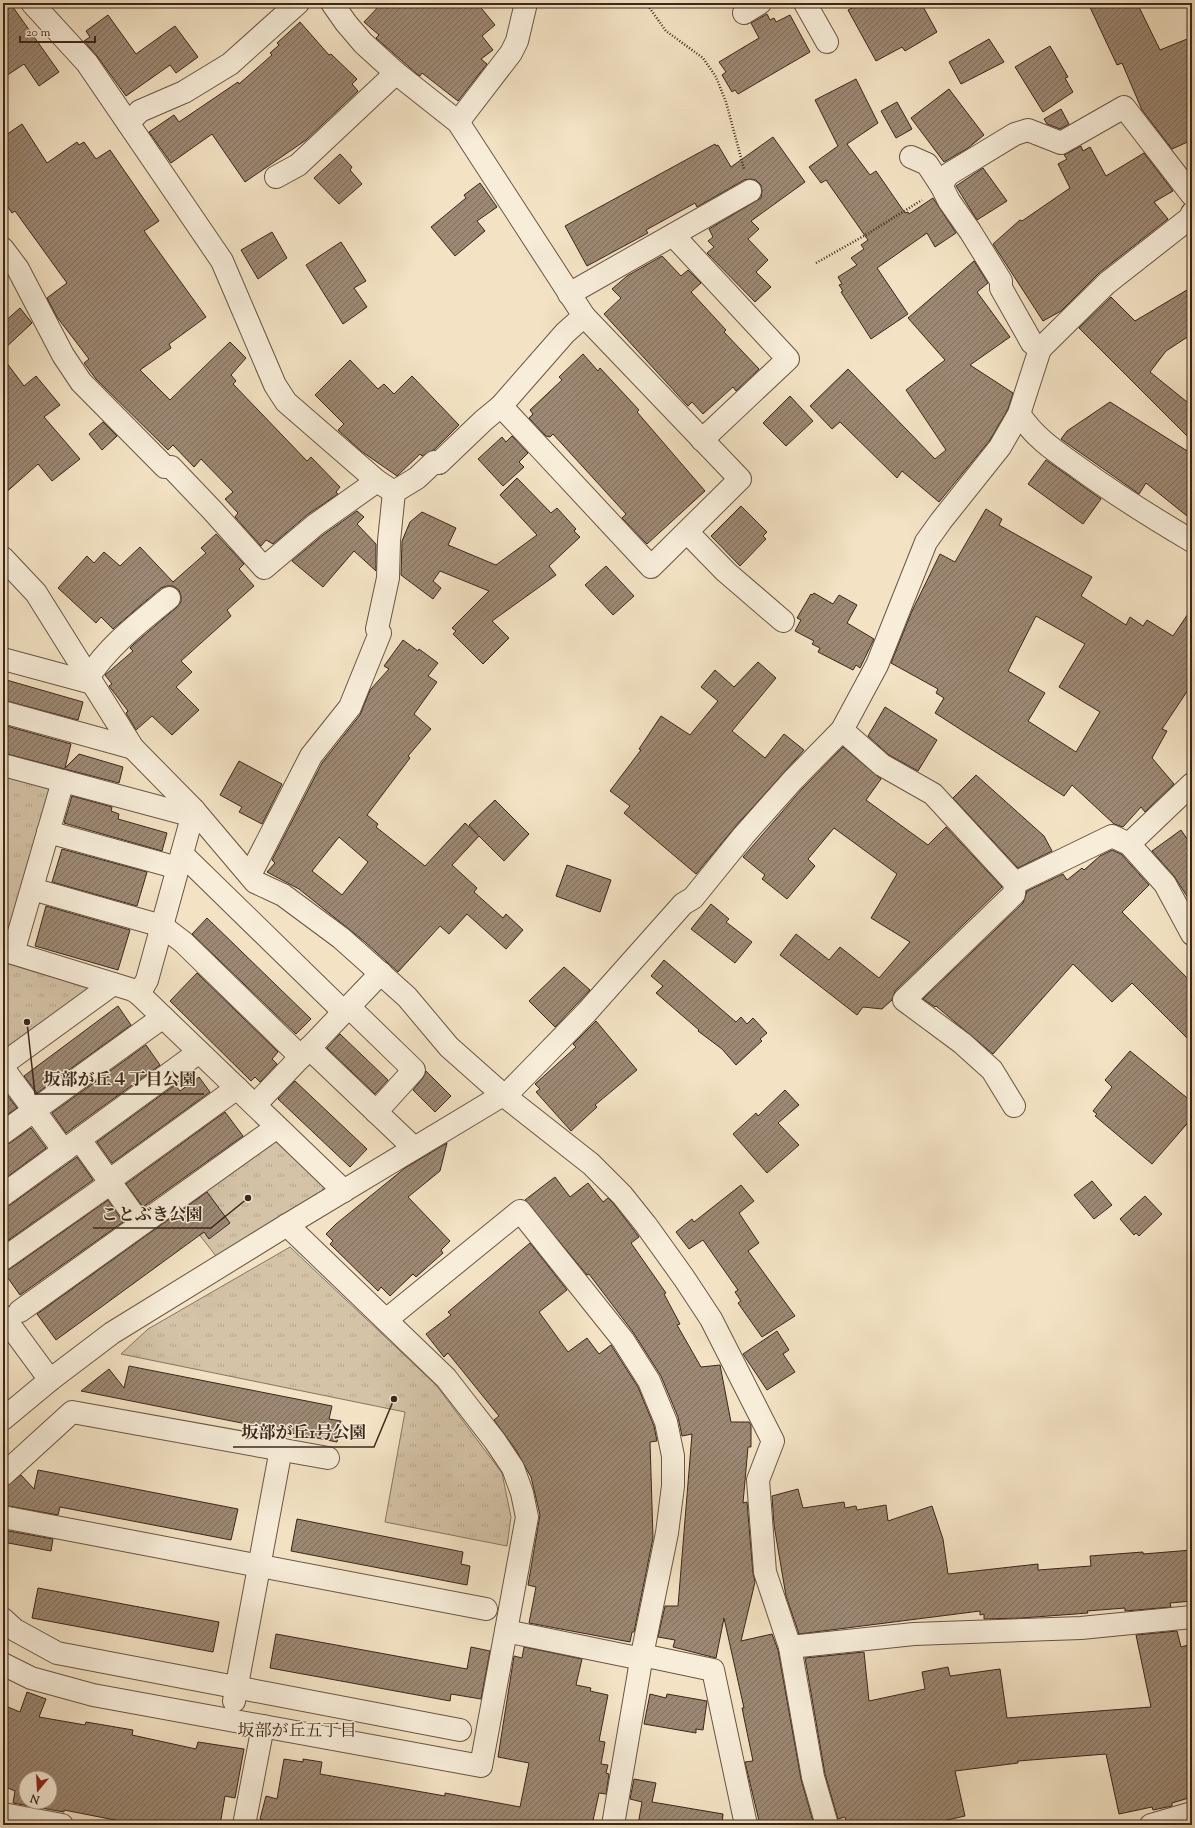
<svg xmlns="http://www.w3.org/2000/svg" width="1195" height="1828" font-family="'Sorts Mill Goudy','Noto Serif JP',serif">
<defs>
<pattern id="park-tufts" width="24" height="20" patternUnits="userSpaceOnUse"><rect width="24" height="20" fill="#d4c3a7"/><path d="M3 7l-1-3M5 7V3M7 7l1-3M15 17l-1-3M17 17v-4M19 17l1-3" fill="none" stroke="#b7a78f"/></pattern>
<pattern id="building-hatch" width="6" height="6" patternUnits="userSpaceOnUse"><rect width="6" height="6" fill="#9c8873"/><path d="M-1 1l2-2M0 6l6-6M5 7l2-2" fill="none" stroke="#806f5e"/></pattern>
</defs>
<rect width="100%" height="100%" fill="#f3e3c4"/>
<filter id="stains"><feTurbulence type="fractalNoise" baseFrequency=".005" numOctaves="4"/><feColorMatrix values="0 0 0 0 .2 0 0 0 0 .09 0 0 0 0 .02 0 0 0 .5 -.17"/></filter>
<radialGradient id="worn" r=".72"><stop offset=".6" stop-color="#630" stop-opacity="0"/><stop offset="1" stop-color="#630" stop-opacity=".3"/></radialGradient>
<g fill="url(#park-tufts)" stroke="#887461">
<polygon points="3,768 57,782 11,943 3,941"/>
<polygon points="3,961 90,987 6,1054 3,1049"/>
<polygon points="273,1135 324,1186 322,1191 216,1256 176,1205"/>
<polygon points="290,1247 436,1385 502,1473 511,1517 507,1546 385,1522 405,1412 121,1354 148,1329"/>
</g>
<g fill="url(#building-hatch)" stroke="#3d261b" fill-rule="evenodd">
<polygon points="3,3 10,3 59,72 39,86 24,64 3,78"/>
<polygon points="382,3 477,3 495,25 482,36 493,50 481,59 487,64 458,101 422,73 420,76 417,74 376,38 379,35 364,22"/>
<polygon points="862,3 921,3 937,32 905,51 902,47 876,61 848,10"/>
<polygon points="1088,3 1137,3 1160,50 1192,37 1192,140 1172,149 1142,110 1122,63 1117,65"/>
<polygon points="767,14 770,20 774,18 776,22 790,15 810,52 738,94 735,90 732,92 722,75 726,72 719,62 759,38 751,23"/>
<polygon points="108,15 136,54 175,26 198,57 176,73 170,65 126,96 97,56 84,41 90,37 86,31"/>
<polygon points="300,22 329,55 331,54 357,79 352,84 358,91 306,140 245,182 212,134 171,163 149,132 174,115 179,122 238,82 239,84 272,55 270,53 279,45 277,43"/>
<polygon points="989,39 1004,62 961,84 949,62"/>
<polygon points="1050,46 1068,77 1065,78 1073,92 1043,112 1015,67"/>
<polygon points="856,79 878,123 847,144 870,175 876,171 905,213 908,212 909,214 933,198 956,233 935,247 927,233 877,268 908,314 871,339 841,292 843,291 839,285 842,284 838,277 857,265 851,258 864,249 861,245 868,240 826,180 821,183 809,167 838,146 815,100"/>
<polygon points="949,89 984,135 968,148 944,162 911,118"/>
<polygon points="897,102 912,129 896,138 881,111"/>
<polygon points="1061,109 1069,124 1060,129 1047,124 1044,119"/>
<polygon points="22,124 47,163 77,142 79,145 84,142 96,159 110,150 159,221 144,231 206,317 169,344 171,348 140,370 170,400 230,342 246,358 231,375 236,381 233,384 307,461 311,457 340,487 336,492 338,494 307,515 273,544 266,540 261,546 235,517 238,513 225,499 233,492 201,459 194,467 173,445 168,450 96,379 84,363 89,359 57,317 47,298 67,283 15,211 12,213 3,200 3,137"/>
<polygon points="773,137 805,182 751,221 759,229 748,239 768,260 756,272 771,287 755,302 707,253 714,247 708,241 713,237 709,229 761,198 762,191 761,185 756,180 750,179 744,180 697,207 695,203 646,230 648,233 587,266 565,226 715,144 716,146 718,145 731,167"/>
<polygon points="1081,146 1083,151 1090,147 1106,176 1144,153 1173,191 1154,202 1168,219 1099,273 1061,311 1043,321 993,244 1020,220 1022,221 1070,188 1058,164 1067,159 1064,155"/>
<polygon points="340,154 352,167 350,170 362,184 339,204 314,178"/>
<polygon points="983,168 1007,201 977,220 956,186"/>
<polygon points="480,183 497,207 477,221 485,231 455,256 431,227 466,198 464,195"/>
<polygon points="272,232 287,258 258,279 241,250"/>
<polygon points="341,242 366,281 354,288 367,307 343,324 306,265"/>
<polygon points="662,256 681,276 688,270 701,283 691,292 726,330 724,332 759,369 736,391 733,387 703,414 692,402 688,406 604,314 621,298 612,289 627,276"/>
<polygon points="974,261 988,283 977,292 1010,337 970,365 1013,393 1008,409 990,440 939,502 902,471 897,478 840,422 832,429 810,406 848,369 935,459 946,450 906,390 945,360 908,318"/>
<polygon points="1192,287 1192,334 1166,351 1150,372 1192,406 1192,441 1079,328 1111,297 1135,321"/>
<polygon points="20,308 32,323 3,350 3,323"/>
<polygon points="583,354 598,371 600,368 639,410 637,412 705,491 647,544 622,518 626,514 553,434 550,437 546,436 529,418 533,414 530,410 562,380 559,377"/>
<polygon points="3,358 24,386 36,376 60,405 44,417 80,459 52,481 38,464 3,495"/>
<polygon points="350,360 378,389 384,384 394,394 412,376 459,425 434,450 422,456 420,454 397,476 361,451 338,430 344,424 315,395"/>
<polygon points="790,396 813,421 786,446 763,423"/>
<polygon points="1110,402 1192,454 1192,520 1146,483 1139,494 1061,439 1067,431"/>
<polygon points="103,422 117,436 102,450 89,434"/>
<polygon points="512,436 528,453 519,462 524,467 503,486 478,459 502,437 506,442"/>
<polygon points="1046,460 1101,499 1083,524 1028,484"/>
<polygon points="517,478 551,513 557,508 576,529 574,531 580,537 549,566 556,575 492,621 509,638 483,664 453,634 456,631 452,628 489,591 440,571 433,581 441,588 433,599 401,575 402,541 410,522 422,512 456,528 448,545 496,565 537,535 500,495"/>
<polygon points="741,506 767,532 763,536 766,539 740,566 711,536"/>
<path d="M986 509 1002 519 999 525 1092 577 1081 596 1126 625 1130 617 1143 626 1147 620 1173 636 1192 608V684L1162 729 1167 731 1152 758 1174 784 1145 812 1141 807 1123 827 1114 824 1072 785 1064 796 935 713 944 698 936 693 938 689 891 663 912 611 940 554 955 562ZM1036 616 1085 644 1059 687 1100 712 1076 752 1028 721 1045 693 1008 671Z"/>
<polygon points="357,511 364,517 357,524 376,544 376,571 354,551 323,587 292,561 323,535"/>
<polygon points="216,534 244,564 239,569 254,586 227,610 231,616 181,661 192,672 176,687 199,710 172,735 152,716 136,730 126,713 128,711 109,686 112,684 105,675 133,651 130,648 134,644 177,607 181,602 181,596 179,590 173,586 167,586 161,588 113,629 101,617 96,623 58,588 87,556 94,563 104,552 120,566 140,547 173,582 206,553 201,548"/>
<polygon points="606,566 634,596 613,615 585,585"/>
<polygon points="814,593 833,604 839,595 857,605 847,623 874,639 860,668 856,665 853,670 818,652 820,648 812,644 814,641 795,631 801,620 797,618 811,594 812,595"/>
<path d="M403 640 418 651 419 649 438 663 428 676 437 682 414 714 431 729 408 756 410 758 367 815 378 824 376 827 425 866 465 823 478 835 469 825 495 800 529 834 504 861 479 836 452 865 477 888 474 892 503 918 506 914 523 930 506 949 467 914 449 934 440 926 398 972 365 942 299 889 267 872 275 863 272 860 322 763 360 715 370 690 389 669 384 666ZM339 837 368 862 342 895 312 871Z"/>
<polygon points="758,662 776,678 732,731 765,758 784,734 804,750 735,827 696,874 624,813 630,806 610,791 641,750 639,749 661,716 690,735 718,701 701,687 715,670 734,687"/>
<polygon points="3,679 83,702 78,720 3,700"/>
<polygon points="885,707 937,740 918,771 889,755 868,736"/>
<polygon points="3,725 71,744 65,768 79,754 123,767 119,783 3,753"/>
<polygon points="843,747 881,779 866,800 928,845 946,827 1002,887 895,991 892,1000 882,1009 863,1007 857,1015 780,955 796,934 829,960 840,947 879,978 910,942 871,918 897,874 834,828 808,859 815,866 787,899 762,879 765,875 743,857 802,789"/>
<polygon points="239,761 282,784 262,824 239,812 242,807 220,795"/>
<polygon points="976,775 1044,836 1052,851 1018,868 953,798"/>
<polygon points="72,796 112,807 111,811 119,814 118,819 167,833 162,851 64,823"/>
<polygon points="1181,830 1192,846 1192,904 1174,876 1152,851"/>
<polygon points="62,849 147,872 137,906 52,882"/>
<polygon points="1112,850 1121,854 1149,885 1122,912 1192,983 1192,1043 1132,983 1112,1002 1073,964 993,1054 936,1006 935,1007 923,999 1023,903 1027,891 1063,874 1067,880 1082,868 1084,870 1100,856"/>
<polygon points="567,865 611,880 600,912 556,896"/>
<polygon points="711,904 729,919 726,922 752,942 735,963 691,929"/>
<polygon points="46,906 130,930 118,970 35,946"/>
<polygon points="207,918 311,1019 296,1034 192,934"/>
<polygon points="664,960 736,1022 741,1017 747,1024 753,1018 767,1033 760,1039 762,1041 736,1065 722,1049 698,1031 699,1030 656,993 663,986 651,976"/>
<polygon points="564,967 590,990 555,1027 529,1001"/>
<polygon points="197,973 278,1052 272,1059 277,1064 260,1082 255,1077 251,1081 170,1001"/>
<polygon points="118,1006 131,1025 37,1093 24,1076"/>
<polygon points="596,1021 637,1070 595,1105 597,1107 571,1131 536,1092 540,1089 535,1084 576,1047 573,1044"/>
<polygon points="340,1034 388,1080 375,1094 327,1048"/>
<polygon points="146,1045 160,1065 66,1133 52,1113"/>
<polygon points="1130,1051 1192,1102 1192,1118 1152,1164 1095,1116 1097,1114 1093,1111 1112,1087 1105,1080"/>
<polygon points="426,1071 451,1096 435,1112 413,1090 423,1078"/>
<polygon points="199,1077 210,1092 112,1163 97,1142 175,1085 180,1091"/>
<polygon points="295,1081 367,1149 350,1167 278,1099"/>
<polygon points="785,1090 799,1105 778,1123 799,1145 767,1173 733,1134 756,1113 758,1116"/>
<polygon points="4,1091 17,1108 3,1118 3,1092"/>
<polygon points="225,1112 243,1136 143,1207 126,1184"/>
<polygon points="31,1128 46,1148 3,1180 3,1145 10,1143"/>
<polygon points="447,1143 440,1171 408,1197 450,1241 441,1250 443,1253 416,1277 413,1274 390,1296 381,1287 378,1291 330,1244 333,1241 326,1234 336,1224 405,1168"/>
<polygon points="77,1157 93,1180 3,1244 3,1207 10,1205"/>
<polygon points="555,1177 570,1197 588,1183 603,1202 608,1198 613,1203 636,1233 639,1237 631,1243 666,1293 664,1294 680,1324 677,1325 701,1367 720,1365 731,1422 749,1422 751,1425 751,1447 748,1447 743,1503 747,1502 753,1573 755,1582 741,1641 772,1634 778,1650 801,1779 814,1825 760,1825 745,1762 753,1761 742,1708 744,1708 724,1618 716,1658 673,1647 675,1640 658,1637 665,1606 678,1606 692,1434 682,1436 678,1417 661,1376 633,1332 589,1274 587,1275 525,1200"/>
<polygon points="1092,1181 1112,1205 1094,1219 1074,1195"/>
<polygon points="741,1185 754,1201 739,1213 759,1243 748,1251 795,1316 762,1337 738,1303 741,1301 735,1292 738,1290 703,1240 689,1249 676,1232 692,1219 694,1222"/>
<polygon points="207,1192 230,1223 209,1239 204,1232 56,1340 37,1314"/>
<polygon points="1145,1196 1162,1214 1139,1236 1136,1233 1134,1235 1120,1219"/>
<polygon points="108,1200 123,1222 20,1295 3,1271 10,1269"/>
<polygon points="530,1243 567,1290 539,1312 568,1352 587,1338 599,1354 611,1345 638,1387 654,1426 657,1441 650,1442 653,1538 634,1632 632,1632 630,1642 529,1623 536,1587 528,1585 540,1515 531,1477 516,1450 494,1420 499,1416 448,1353 444,1357 426,1334 451,1315 448,1312"/>
<polygon points="777,1331 789,1350 783,1354 795,1372 767,1390 743,1354"/>
<polygon points="129,1366 332,1406 329,1419 341,1421 337,1442 81,1391 109,1369 124,1388"/>
<polygon points="38,1470 238,1509 231,1540 60,1507 58,1515 3,1505 3,1489 21,1475 34,1489"/>
<polygon points="798,1489 803,1508 844,1502 845,1508 856,1506 857,1510 886,1505 888,1521 932,1506 943,1539 948,1574 1038,1564 1038,1570 1091,1566 1090,1556 1143,1552 1143,1554 1192,1550 1192,1601 1170,1603 1171,1607 1125,1611 1125,1608 1087,1611 1088,1613 1022,1618 984,1619 984,1614 980,1615 980,1611 799,1634 786,1596 774,1525 772,1496"/>
<polygon points="297,1519 463,1552 461,1564 470,1566 467,1585 291,1551"/>
<polygon points="3,1530 53,1539 51,1551 3,1542"/>
<polygon points="38,1588 219,1622 213,1652 32,1618"/>
<polygon points="1177,1631 1181,1647 1192,1644 1192,1797 1172,1803 1172,1806 1153,1810 1152,1807 1119,1814 1106,1754 1018,1761 1018,1763 955,1771 965,1816 925,1825 847,1825 845,1817 838,1819 825,1774 805,1658 864,1652 869,1701 925,1689 922,1672 948,1667 950,1676 1000,1669 1007,1718 1151,1707 1136,1635"/>
<polygon points="276,1634 467,1669 471,1647 490,1651 481,1699 451,1694 450,1701 270,1668"/>
<polygon points="524,1647 582,1659 576,1685 591,1688 590,1691 608,1695 599,1741 605,1742 601,1764 608,1765 606,1773 609,1774 606,1794 599,1793 592,1825 448,1825 423,1820 422,1825 262,1825 263,1820 260,1819 266,1796 277,1799 284,1759 303,1762 303,1759 322,1762 320,1774 445,1796 445,1793 520,1807 529,1763 498,1757 514,1656 522,1658"/>
<path d="M27 1692 46 1699 39 1717 85 1725 86 1722 133 1730 132 1735 196 1749 198 1742 244 1749 235 1798 225 1796 220 1825H124L125 1822 64 1810V1812L13 1803 15 1791 3 1786V1705L20 1712ZM26 1778H50V1802H26Z"/>
<polygon points="650,1694 666,1698 667,1694 707,1701 703,1730 696,1729 696,1733 644,1724"/>
<polygon points="634,1779 656,1783 652,1802 723,1814 722,1825 638,1825 642,1802 630,1799"/>
</g>
<g fill="none" stroke-linecap="round" stroke-linejoin="round">
<defs>
<g id="minor">
<polyline points="32,3 87,63 222,261 275,385 286,402 377,481 394,492"/>
<polyline points="805,3 827,42"/>
<polyline points="744,13 760,3"/>
<polyline points="458,122 511,53 517,41 526,3"/>
<polyline points="128,123 140,111 184,92 230,64 298,3"/>
<polyline points="911,157 927,164 942,187"/>
<polyline points="276,177 298,165 396,73 363,43 346,23 332,3"/>
<polyline points="673,235 788,359 702,440"/>
<polyline points="3,249 18,269 63,355 81,382 165,467 171,467 212,510 264,568 315,525 377,481"/>
<polyline points="569,294 750,191"/>
<polyline points="1040,349 1032,343 1001,288 1001,281 970,231 949,201 942,187 945,179 949,174 1015,134 1028,130 1061,143 1124,107 1192,195"/>
<polyline points="501,406 651,567 740,479 584,316"/>
<path d="M1019 414C1036 439 1055 451 1079 468 1116 495 1153 518 1192 541"/>
<polyline points="687,532 726,572 783,621"/>
<polyline points="3,558 36,593 133,748 194,810 255,882 283,895 341,938 407,997 449,1047 502,1094 591,1164 622,1195 646,1225 684,1278 711,1319 773,1441 758,1480 765,1572 790,1647 813,1777 827,1825"/>
<polyline points="3,659 92,683"/>
<path d="M88 678C108 646 140 622 169 598"/>
<polyline points="3,712 133,748"/>
<polyline points="842,730 882,765 933,794 1015,883 1112,836 1129,844 1165,884 1192,934"/>
<polyline points="3,765 193,816"/>
<polyline points="48,832 178,868"/>
<polyline points="1129,844 1192,784"/>
<polyline points="182,854 344,1012"/>
<polyline points="250,875 311,756 350,707 380,633 377,629 388,578 389,541 394,492 417,478 434,462 439,463 484,420 501,406 565,333 584,316 458,122 396,73"/>
<polyline points="32,889 162,926 183,942 301,1057"/>
<polyline points="3,950 133,990 139,994 344,1191"/>
<polyline points="13,953 63,781"/>
<polyline points="139,994 147,980 194,810"/>
<polyline points="349,1007 414,1070 376,1112"/>
<polyline points="309,1048 414,1148"/>
<polyline points="3,1064 113,984"/>
<polyline points="3,1068 64,1151"/>
<polyline points="255,1105 381,973"/>
<polyline points="1014,1106 992,1070 962,1043 904,1000 1014,894 1015,883"/>
<polyline points="3,1133 163,1017"/>
<polyline points="80,1140 140,1224"/>
<polyline points="110,1180 237,1088"/>
<polyline points="3,1195 199,1052"/>
<polyline points="3,1259 111,1183"/>
<polyline points="20,1311 277,1127"/>
<polyline points="3,1316 50,1380"/>
<polyline points="386,1320 520,1211 623,1340 649,1381 666,1422 673,1456 673,1486 667,1533 642,1655 613,1825"/>
<polyline points="3,1419 50,1380 112,1333 287,1225 511,1090 586,1013 683,904 693,898 744,835 793,780 842,730 877,665 926,542 941,521 1000,447 1019,414 1040,349 1107,283 1190,218 1192,213"/>
<polyline points="3,1475 72,1412 328,1458"/>
<polyline points="3,1517 486,1609"/>
<polyline points="3,1619 15,1630 57,1653 460,1730"/>
<polyline points="506,1631 642,1659"/>
<polyline points="790,1647 914,1634 1081,1628 1192,1617"/>
<polyline points="642,1655 713,1670 746,1825"/>
<polyline points="3,1664 31,1678 93,1695 481,1766 527,1517 522,1493 513,1468 495,1441 446,1378 287,1225"/>
<polyline points="234,1701 281,1449"/>
<polyline points="3,1814 62,1825"/>
<polyline points="244,1825 263,1726"/>
<polyline points="1151,1825 1192,1813"/>
</g>
</defs>
<use href="#minor" stroke="#6a5545" stroke-width="24"/>
<g stroke="#3d261b" stroke-width="2.5" stroke-dasharray="1 2" stroke-linecap="butt">
<polyline points="646,3 666,31 703,58 716,77 726,102 744,169"/>
<polyline points="816,263 869,233 922,200"/>
</g>
<use href="#minor" stroke="#f7edd9" stroke-width="22"/>
</g>
<g text-anchor="middle" stroke-width="3" stroke-linejoin="round" paint-order="stroke">
<g font-size="17" fill="#3d261b" stroke="#f7edd9">
<text x="297" y="1736">坂部が丘五丁目</text>
</g>
</g>
<path fill="none" stroke="#3d261b" stroke-width="1.5" d="M27 1022L35 1094H204M248 1198L211 1228H93M394 1399L374 1447H233"/>
<g fill="#3d261b" stroke="#f7edd9" stroke-width="1.5">
<circle cx="27" cy="1022" r="4"/>
<circle cx="248" cy="1198" r="4"/>
<circle cx="394" cy="1399" r="4"/>
</g>
<g font-size="17" text-anchor="middle" font-weight="bold" fill="#3d261b" stroke="#f7edd9" stroke-width="3" stroke-linejoin="round" paint-order="stroke">
<text x="120" y="1085">坂部が丘４丁目公園</text>
<text x="152" y="1220">ことぶき公園</text>
<text x="304" y="1438">坂部が丘1号公園</text>
</g>
<rect width="1195" height="1828" fill="none" stroke="#f3e3c4" stroke-width="16"/>
<rect x="4" y="4" width="1187" height="1820" fill="none" stroke="#3d261b" stroke-width="2"/>
<rect x="8" y="8" width="1179" height="1812" fill="none" stroke="#3d261b"/>
<g transform="translate(38 1790) rotate(198)"><circle r="19" fill="#f7edd9" stroke="#ad9d8d"/>
<path d="M0-3L7 15L0 10L-7 15Z" fill="#8f2418"/>
<text y="-6" font-size="11" font-weight="bold" text-anchor="middle" fill="#3d261b">N</text>
</g>
<path d="M20 36v6h75v-6" fill="none" stroke="#3d261b" stroke-width="2"/>
<text x="26" y="36" font-size="12" fill="#3d261b" stroke="#f7edd9" stroke-width="3" paint-order="stroke">20 m</text>
<rect width="100%" height="100%" filter="url(#stains)"/>
<rect width="100%" height="100%" fill="url(#worn)"/>
</svg>
